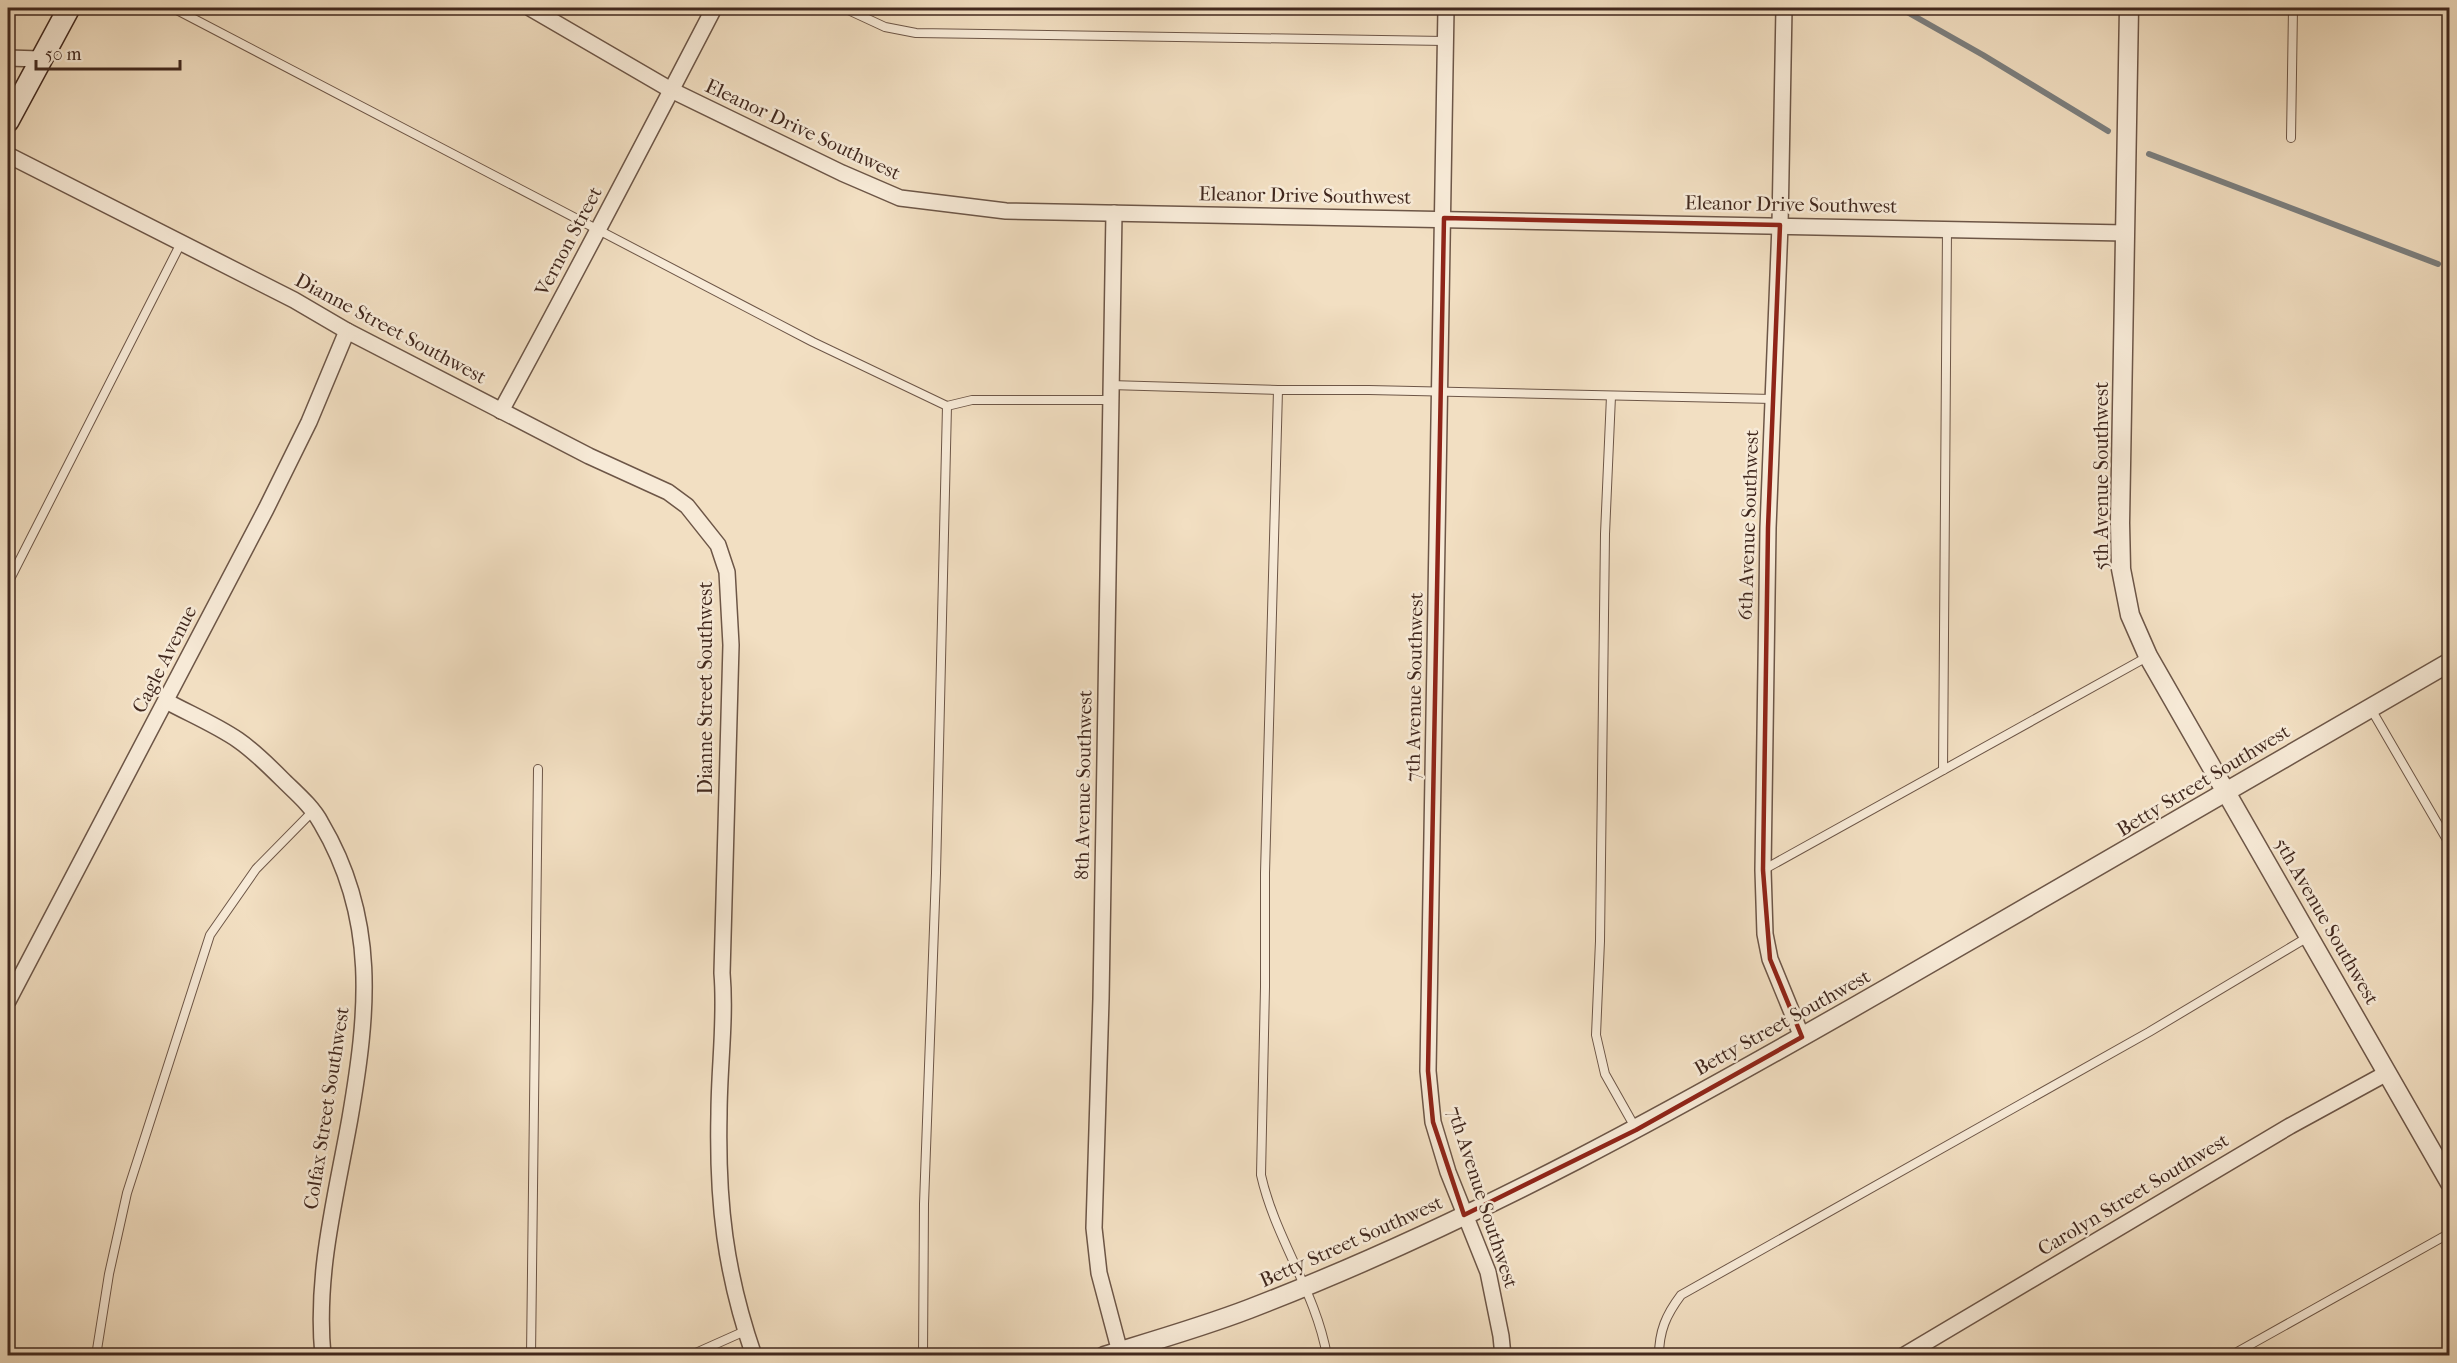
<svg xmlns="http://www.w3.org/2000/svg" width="2457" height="1363" font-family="'IM FELL French Canon',serif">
<rect width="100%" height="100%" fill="#f2dfc2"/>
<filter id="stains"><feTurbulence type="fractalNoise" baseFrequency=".00333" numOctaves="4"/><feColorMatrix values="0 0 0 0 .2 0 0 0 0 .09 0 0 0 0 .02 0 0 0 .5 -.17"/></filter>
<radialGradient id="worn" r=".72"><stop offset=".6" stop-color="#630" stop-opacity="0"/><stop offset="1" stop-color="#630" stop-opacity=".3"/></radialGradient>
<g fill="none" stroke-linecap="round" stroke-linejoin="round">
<g stroke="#7b7f7f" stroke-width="6">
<polyline points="1900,8 1983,55 2108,131"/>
<polyline points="2149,154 2438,264"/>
</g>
<defs>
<g id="service">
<polyline points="173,8 813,342 947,406 972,400 1110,400"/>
<polyline points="844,8 885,27 916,33 1445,41"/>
<polyline points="2291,138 2293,8"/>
<polyline points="1110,385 1278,390 1369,390 1773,399"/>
<path d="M1278 390 1265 873V987L1261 1175C1275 1238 1316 1292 1327 1356"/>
<polyline points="1611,396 1605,534 1600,941 1596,1035 1605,1074 1636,1129"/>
<polyline points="8,583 181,243"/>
<polyline points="2371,709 2450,845"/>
<polyline points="1943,770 1947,229"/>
<polyline points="1763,870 2147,657"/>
<polyline points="96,1356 109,1274 127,1193 210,935 256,869 313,811"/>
<polyline points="531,1356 538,769"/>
<polyline points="689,1356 745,1331"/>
<polyline points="923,1356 924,1204 936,873 947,406"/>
<path d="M1659 1356C1659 1331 1666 1315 1681 1295L2149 1032 2308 937"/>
<polyline points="2230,1356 2450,1233"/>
</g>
<g id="minor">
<polyline points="530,8 671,90 842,173 900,198 1006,211 2126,233"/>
<polyline points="1446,8 1428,1071 1433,1122 1448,1172 1488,1272 1501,1336 1503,1356"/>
<polyline points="1784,8 1780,225 1768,528 1763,870 1765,934 1770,959 1802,1037"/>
<polyline points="8,58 40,59"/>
<path d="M8 155 294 300 347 331 589 456 668 492 687 506 718 545 727 572 731 645 722 973C726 1020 719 1067 719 1114 717 1202 725 1272 754 1356"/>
<polyline points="1114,213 1101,999 1094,1228 1099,1273 1121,1356"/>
<path d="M501 411C574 277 644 143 714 8"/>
<path d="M166 701C190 714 216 725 238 740 254 751 268 765 282 779 295 792 312 806 321 823 378 919 368 1013 350 1118 336 1197 315 1274 323 1356"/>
<polyline points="8,1001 266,509 309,422 347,331"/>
<polyline points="1903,1356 2290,1126 2387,1073"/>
</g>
<g id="tertiary">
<polyline points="2129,8 2120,523 2121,569 2130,615 2148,656 2450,1183"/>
<path d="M1104 1356C1153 1341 1202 1327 1249 1309 1473 1223 1682 1106 1889 987 2076 880 2262 770 2450 662"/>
</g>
<polyline id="secondary" points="8,121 69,8"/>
</defs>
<use href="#service" stroke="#6d5647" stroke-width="10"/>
<use href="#minor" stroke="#6d5647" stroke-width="18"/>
<use href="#tertiary" stroke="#6d5647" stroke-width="21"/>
<use href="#secondary" stroke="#41281e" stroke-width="24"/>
<use href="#service" stroke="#f7ead7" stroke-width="8"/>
<use href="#minor" stroke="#f7ead7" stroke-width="15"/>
<use href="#tertiary" stroke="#f7ead7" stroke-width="18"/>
<use href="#secondary" stroke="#f7ead7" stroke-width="21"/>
</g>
<path fill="none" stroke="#8f2418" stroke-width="4.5" stroke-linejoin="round" d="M1444 218 1780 225 1768 528 1763 870 1770 959 1802 1037 1636 1130 1464 1215 1433 1122 1428 1071Z"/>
<g text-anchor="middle" stroke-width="5" stroke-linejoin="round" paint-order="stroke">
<g font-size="20" fill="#41281e" stroke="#f7ead7">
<text transform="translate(803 129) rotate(25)" y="7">Eleanor Drive Southwest</text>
<text transform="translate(1305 195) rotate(1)" y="7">Eleanor Drive Southwest</text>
<text transform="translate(1791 204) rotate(1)" y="7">Eleanor Drive Southwest</text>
<text transform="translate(568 241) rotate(-62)" y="7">Vernon Street</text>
<text transform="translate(391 328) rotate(28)" y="7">Dianne Street Southwest</text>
<text transform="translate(2101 476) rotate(-90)" y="7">5th Avenue Southwest</text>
<text transform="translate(1748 525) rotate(-88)" y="7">6th Avenue Southwest</text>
<text transform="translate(164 659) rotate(-63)" y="7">Cagle Avenue</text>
<text transform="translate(1414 687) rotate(-89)" y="7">7th Avenue Southwest</text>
<text transform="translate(705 688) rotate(-90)" y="7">Dianne Street Southwest</text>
<text transform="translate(2203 780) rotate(-31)" y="7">Betty Street Southwest</text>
<text transform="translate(1083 785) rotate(-89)" y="7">8th Avenue Southwest</text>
<text transform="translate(2327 921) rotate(60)" y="7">5th Avenue Southwest</text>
<text transform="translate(1782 1022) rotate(-29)" y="7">Betty Street Southwest</text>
<text transform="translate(326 1108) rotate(-81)" y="7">Colfax Street Southwest</text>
<text transform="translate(2133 1194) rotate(-31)" y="7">Carolyn Street Southwest</text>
<text transform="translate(1483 1197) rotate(72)" y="7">7th Avenue Southwest</text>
<text transform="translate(1351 1241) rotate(-24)" y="7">Betty Street Southwest</text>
</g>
</g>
<rect width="2457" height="1363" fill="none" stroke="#f2dfc2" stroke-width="30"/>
<rect x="9" y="9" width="2439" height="1345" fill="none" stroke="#41281e" stroke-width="3"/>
<rect x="15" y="15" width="2427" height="1333" fill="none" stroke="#41281e" stroke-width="1.5"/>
<path d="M36 60v9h144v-9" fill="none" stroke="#41281e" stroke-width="3"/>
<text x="45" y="60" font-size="18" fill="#41281e" stroke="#f7ead7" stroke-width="4.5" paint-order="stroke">50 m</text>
<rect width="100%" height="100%" filter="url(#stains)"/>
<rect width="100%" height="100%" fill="url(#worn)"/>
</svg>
